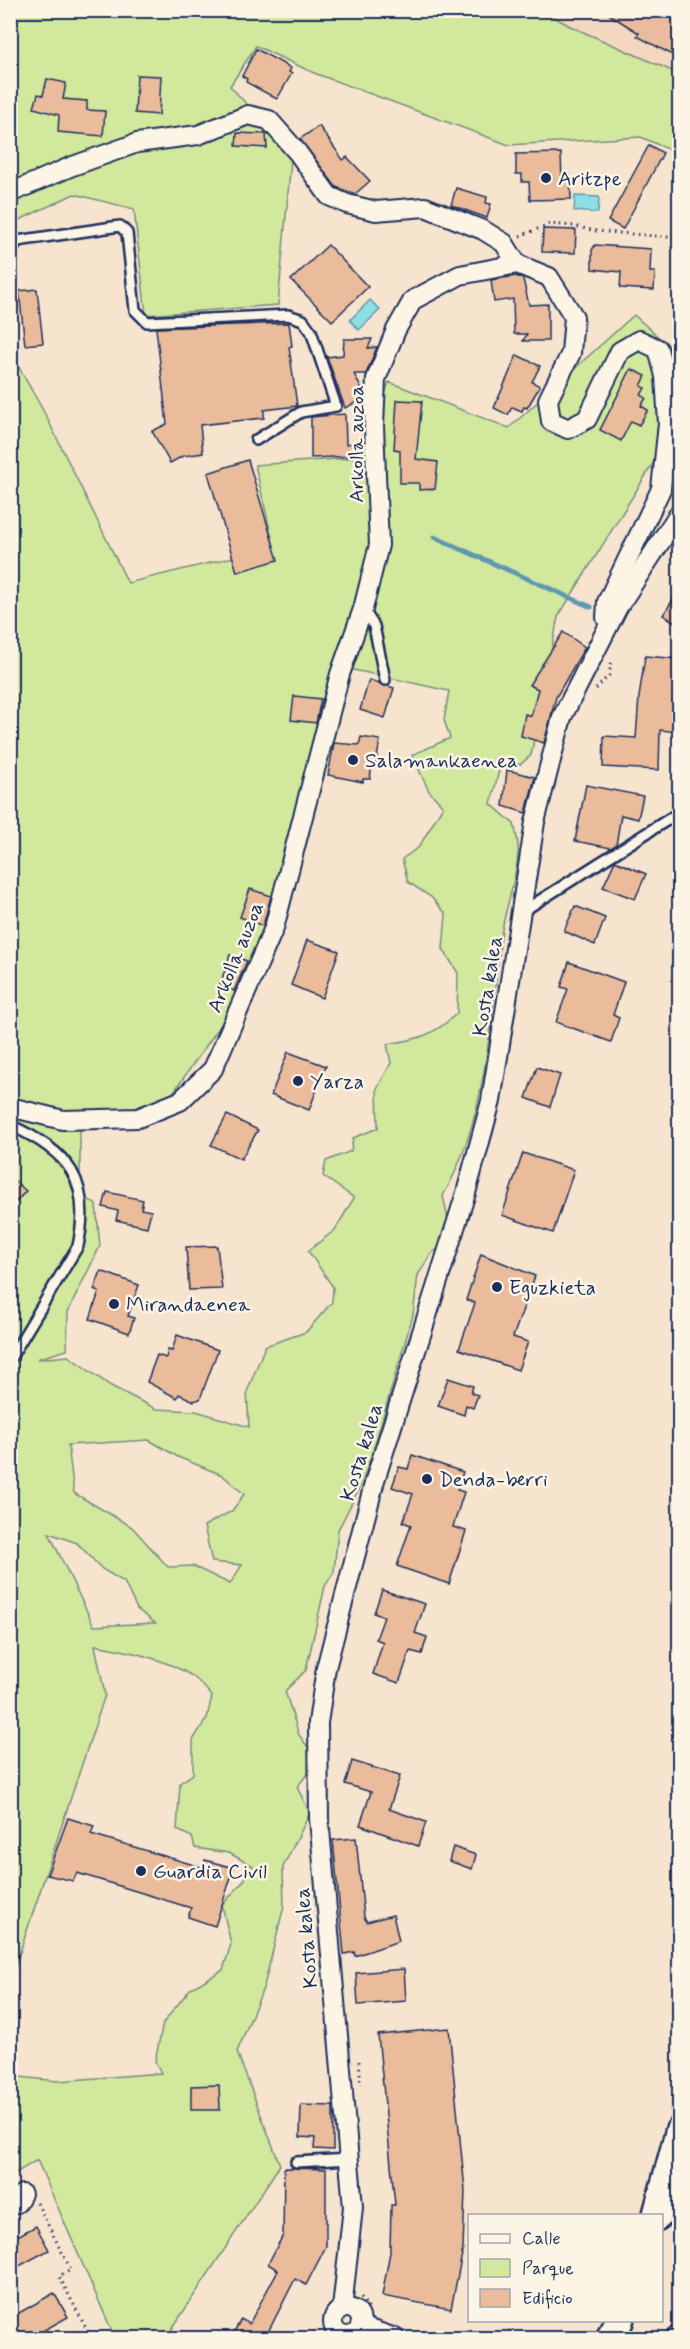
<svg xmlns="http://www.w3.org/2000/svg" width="690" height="2349" font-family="Mynerve,sans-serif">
<rect width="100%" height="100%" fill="#f7e4cf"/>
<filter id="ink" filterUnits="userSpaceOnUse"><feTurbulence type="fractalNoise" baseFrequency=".0167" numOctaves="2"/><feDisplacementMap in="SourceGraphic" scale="12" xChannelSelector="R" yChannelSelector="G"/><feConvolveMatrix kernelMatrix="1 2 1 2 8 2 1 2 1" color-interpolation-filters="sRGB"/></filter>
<g filter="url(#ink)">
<polygon fill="#f3d8bf" points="543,11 679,11 679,74 572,27"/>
<g fill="#d1e89d" stroke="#768c7e" stroke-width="1.5" fill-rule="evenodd">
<polygon points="11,11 543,11 572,27 679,74 679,154 641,137 509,145 314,73 256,46 230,86 271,131 291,160 278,305 146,315 134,209 74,194 11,224"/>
<path d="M634 315 674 351 672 433 558 617 531 755 521 764 500 766 491 804 514 824C516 833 519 843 518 852 517 881 504 909 501 937 490 1024 487 1118 443 1196L452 1238 431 1254 418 1275 413 1315 373 1451 361 1485 338 1530 334 1572 325 1586 306 1670 285 1691 299 1735 318 1761 297 1787 310 1813 283 1867 284 1906 264 1986 237 2052 280 2165 166 2338H115L37 2160 11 2176 10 2076 58 2081 161 2073 155 2061 163 2023 190 1989 223 1970 231 1944 222 1905 242 1883 253 1866 229 1853 195 1848 192 1837 177 1830 180 1783 193 1774V1740L207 1718 212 1696C206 1689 199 1681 192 1676 164 1658 127 1651 95 1645L105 1695 11 1979V353L45 414 128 583 274 547 255 465 363 457 389 382 509 428ZM345 668 449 691 444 720 450 738 412 755 429 791 443 806 419 847 402 859 408 882 431 897 446 914 443 949 458 973 457 1013C435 1035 417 1040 387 1044L391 1063 377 1089 378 1128 353 1138 351 1151 326 1161 323 1176 354 1198 335 1230 308 1251 333 1287 332 1302 306 1332 265 1346 247 1392 249 1427 196 1411 156 1409 111 1386 68 1356 37 1359 67 1350 68 1312 100 1246 96 1205 80 1193V1118L163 1107 230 1012 274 929ZM149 1440 178 1457 222 1475 244 1494 232 1511 204 1526 212 1562 242 1565 230 1584 193 1566 168 1567 132 1527 74 1493 68 1445ZM49 1533 77 1543 102 1569 124 1582 137 1609 155 1623 94 1626Z"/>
</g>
<g fill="#8ddee5" stroke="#5f98af" stroke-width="1.5">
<polygon points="575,196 599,197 598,213 574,211"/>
<polygon points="370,300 380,310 359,330 350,320"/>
</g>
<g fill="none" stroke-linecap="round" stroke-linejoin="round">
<polyline stroke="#5f98af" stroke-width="5" points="434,537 591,607"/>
</g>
<g fill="#ebbc9b" stroke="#1b2f5e" stroke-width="1.5">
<polygon points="602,10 680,10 680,59 637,36 639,33"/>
<polygon points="256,49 291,68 289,72 292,73 277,99 246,82 247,79 242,76"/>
<polygon points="137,75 161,76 159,115 135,113"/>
<polygon points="47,79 66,83 63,99 87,101 87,110 105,111 103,136 58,132 59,115 34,108 38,94 43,95"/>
<polygon points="319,126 343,160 347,157 370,181 355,194 336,187 300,139"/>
<polygon points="237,133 266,134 267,148 236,146"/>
<polygon points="649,145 663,153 623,229 608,221"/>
<polygon points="561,153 562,182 570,175 571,199 530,200 529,182 522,182 522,174 516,174 516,154"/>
<polygon points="456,188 487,197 486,203 491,204 487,218 451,205"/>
<polygon points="543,229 576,230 575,253 542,252"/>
<polygon points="328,245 368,287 332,321 291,280"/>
<polygon points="595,245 651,249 650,272 655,272 654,290 620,288 621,272 592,269 592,250"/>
<polygon points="516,276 523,279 529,305 548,304 548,341 523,341 527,334 514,334 513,299 494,302 491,280"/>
<polygon points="37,289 43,343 25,345 19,291"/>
<polygon points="289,323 292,346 289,347 297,406 264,410 264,418 200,425 203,453 183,456 170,463 152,431 167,424 156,328"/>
<polygon points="344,339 372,339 368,348 377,347 366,374 354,374 363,392 356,396 359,401 345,408 327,357 343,355"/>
<polygon points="517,355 540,366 532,382 540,386 527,408 524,407 522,411 512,407 508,415 494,408"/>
<polygon points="631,369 646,376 641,386 645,388 641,395 646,398 641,406 648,410 639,425 631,421 621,441 600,430"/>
<polygon points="397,400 422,401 416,459 438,462 435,489 419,490 419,483 400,483 400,450 394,449"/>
<polygon points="345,414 346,444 355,443 356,456 311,458 311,417"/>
<polygon points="248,460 278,560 237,572 208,473"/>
<polygon points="680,589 680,625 663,615"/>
<polygon points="563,632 585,647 556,697 544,743 521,736 525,714 531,716 538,689 529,685"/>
<polygon points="645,656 680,659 680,732 660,730 659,770 603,767 604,736 636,738 639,697"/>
<polygon points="369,680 394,688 385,718 360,710"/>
<polygon points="294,696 321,699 316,723 291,720"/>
<polygon points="361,737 380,740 376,764 372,764 370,779 363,779 363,782 328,775 334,743 359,745"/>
<polygon points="507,770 535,777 526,813 503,806"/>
<polygon points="586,785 643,796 638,819 621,815 616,845 611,848 575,841"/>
<polygon points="615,861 646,874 635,899 603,887"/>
<polygon points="250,889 271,896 263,926 240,917"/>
<polygon points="575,906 605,918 595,945 564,931"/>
<polygon points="307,940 339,951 322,998 291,985"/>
<polygon points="230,955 247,961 234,991 220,985"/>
<polygon points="569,962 624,982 613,1015 619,1018 611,1042 556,1022 568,989 561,987"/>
<polygon points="288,1052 326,1066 309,1110 271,1095"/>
<polygon points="537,1067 560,1075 550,1107 526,1098"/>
<polygon points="227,1115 258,1130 241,1159 211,1145"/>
<polygon points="523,1153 574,1170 553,1233 502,1215"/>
<polygon points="10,1177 26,1191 10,1208"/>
<polygon points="107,1192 143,1200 141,1209 151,1211 147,1227 116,1220 118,1211 103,1207"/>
<polygon points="217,1246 222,1289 189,1290 186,1247"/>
<polygon points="481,1254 535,1276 513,1337 528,1342 518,1370 459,1349 475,1303 466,1300"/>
<polygon points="101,1271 139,1285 128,1316 134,1318 129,1333 90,1319 99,1292 94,1290"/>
<polygon points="177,1335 218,1350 200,1399 194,1401 179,1394 177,1398 147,1382 157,1355 166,1358 168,1350 172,1351"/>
<polygon points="448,1378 473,1386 471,1393 478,1395 473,1408 466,1405 464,1415 438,1406"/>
<polygon points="412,1455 463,1472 457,1490 464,1492 453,1527 466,1531 449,1584 397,1566 411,1525 403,1522 413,1494 392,1487 399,1467 408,1469"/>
<polygon points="382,1590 425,1604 415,1633 427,1637 422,1654 410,1651 399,1683 373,1674 383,1642 376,1639 384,1617 374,1613"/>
<polygon points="352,1761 400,1776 389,1809 426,1822 418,1846 360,1825 371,1792 345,1784"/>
<polygon points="68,1818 94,1826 91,1834 204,1868 205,1860 234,1868 215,1926 188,1917 191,1908 77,1873 73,1881 47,1875"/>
<polygon points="356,1838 364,1917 367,1922 393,1915 399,1941 355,1956 354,1952 344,1954 333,1840"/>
<polygon points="453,1847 476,1855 472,1869 449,1861"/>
<polygon points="404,1969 406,2001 358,2005 356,1973"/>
<polygon points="449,2028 465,2190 463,2249 451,2309 382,2296 390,2252 391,2205 395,2205 378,2035"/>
<polygon points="219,2085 220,2110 191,2110 191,2086"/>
<polygon points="301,2105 333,2106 333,2150 314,2149 315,2138 300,2137"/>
<polygon points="284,2168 326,2169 326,2246 306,2285 295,2279 265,2338 231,2338 241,2319 249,2324 278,2270 268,2264 283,2235"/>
<polygon points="36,2226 49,2250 10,2271 10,2240"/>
<polygon points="54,2293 68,2317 30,2338 10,2338 10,2318"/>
</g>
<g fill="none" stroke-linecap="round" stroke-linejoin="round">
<defs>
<g id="lane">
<polyline points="10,256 17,241 120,226 127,233 135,310 147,322 288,315 303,320 311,331 336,406 301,412 256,440"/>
<polyline points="363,609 374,626 385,680"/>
<polyline points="523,911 680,812"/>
<path d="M10 1125C69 1152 92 1180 78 1246L10 1359"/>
<polyline points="296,2162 350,2159"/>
</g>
<g id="street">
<polyline points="10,193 70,167 137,143 198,135 248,115 269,120 298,153 329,196 347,204 376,211 425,207 483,230 504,243 517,264"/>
<polyline points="10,1107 63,1120 138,1118 180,1101 213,1069 274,928 340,674 363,609 379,545 374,426 376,379 396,330 413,300 460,275 517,264 549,277 574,317 571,353 548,400 551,421 568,429 587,419 620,351 639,340 658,349 665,376 668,424 661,489 607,602 606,618"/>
<polyline points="10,2206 17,2203 22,2194"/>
<circle cx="347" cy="2322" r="14"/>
<polyline points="342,2309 353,2207 319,1818 318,1723 326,1668 375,1480 466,1193 491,1101 535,822 562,717 618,607 680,512"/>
<polyline points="360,2326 395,2338"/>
<polyline points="675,2338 680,2333"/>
</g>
<g id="primary">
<polyline points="657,2216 680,2131"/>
<polyline points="611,2338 619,2320"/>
</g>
</defs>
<use href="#lane" stroke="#1b2f5e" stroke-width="14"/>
<use href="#street" stroke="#1b2f5e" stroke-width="22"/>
<use href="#primary" stroke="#1b2f5e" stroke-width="33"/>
<g stroke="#1b2f5e" stroke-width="3" stroke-dasharray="1.5 4.5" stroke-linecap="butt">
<polyline points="520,236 550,224 574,226 596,231 680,238"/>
<polyline points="596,689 609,675 612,659"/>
<polyline points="359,2061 361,2085"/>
<polyline points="671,2111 680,2087"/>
<polyline points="37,2203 71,2270 59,2276 91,2338"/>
<polyline points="361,2297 370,2311"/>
</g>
<use href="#lane" stroke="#fcf5e5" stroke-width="9"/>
<use href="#street" stroke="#fcf5e5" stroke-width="18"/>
<use href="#primary" stroke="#fcf5e5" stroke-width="28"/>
</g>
</g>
<g fill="#1b2f5e" stroke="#fcf5e5" stroke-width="2">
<circle cx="546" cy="178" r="6"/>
<circle cx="353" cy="760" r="6"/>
<circle cx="298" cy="1081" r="6"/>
<circle cx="497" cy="1287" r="6"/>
<circle cx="114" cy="1304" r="6"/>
<circle cx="427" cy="1479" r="6"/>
<circle cx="141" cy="1871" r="6"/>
</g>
<g text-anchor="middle" stroke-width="5" stroke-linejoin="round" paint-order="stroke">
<g font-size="21" fill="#1b2f5e" stroke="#fcf5e5" text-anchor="start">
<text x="558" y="185">Aritzpe</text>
<text x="365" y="767">Salamankaenea</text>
<text x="310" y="1088">Yarza</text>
<text x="509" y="1294">Eguzkieta</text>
<text x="126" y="1311">Mirandaenea</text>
<text x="439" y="1486">Denda-berri</text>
<text x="153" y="1878">Guardia Civil</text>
</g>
<g font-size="21" fill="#1b2f5e" stroke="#fcf5e5">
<text transform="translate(356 444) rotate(-90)" y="7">Arkolla auzoa</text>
<text transform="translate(235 957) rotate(-68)" y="7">Arkolla auzoa</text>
<text transform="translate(487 986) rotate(-81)" y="7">Kosta kalea</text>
<text transform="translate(361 1452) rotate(-73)" y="7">Kosta kalea</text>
<text transform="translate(306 1938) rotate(-95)" y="7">Kosta kalea</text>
</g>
</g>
<rect width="690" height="2349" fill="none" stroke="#fcf5e5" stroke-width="36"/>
<rect x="18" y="18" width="654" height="2313" fill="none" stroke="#1b2f5e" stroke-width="2" filter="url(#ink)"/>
<rect x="468" y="2214" width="195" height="108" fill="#fcf5e5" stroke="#a2a6af" stroke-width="1.5"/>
<rect x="480" y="2234" width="30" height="9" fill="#fcf5e5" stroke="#a2a6af" stroke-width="1.5"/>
<text x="522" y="2244" font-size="18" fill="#1b2f5e">Calle</text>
<rect x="480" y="2259" width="30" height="18" fill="#d1e89d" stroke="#a2a6af" stroke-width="1.5"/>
<text x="522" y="2274" font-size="18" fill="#1b2f5e">Parque</text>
<rect x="480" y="2289" width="30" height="18" fill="#ebbc9b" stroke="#a2a6af" stroke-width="1.5"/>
<text x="522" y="2304" font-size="18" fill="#1b2f5e">Edificio</text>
</svg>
